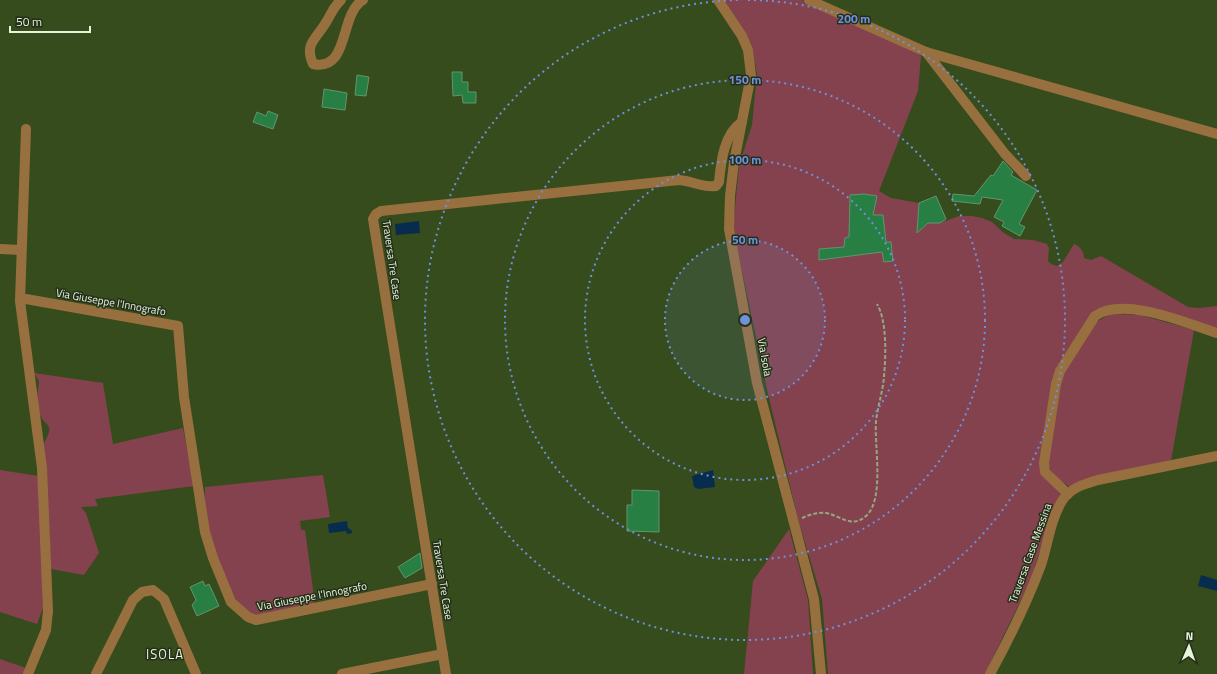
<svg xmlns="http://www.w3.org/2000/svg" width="1217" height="674" font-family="'Titillium Web',sans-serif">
<rect width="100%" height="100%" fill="#364c1c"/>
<g fill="#84424e">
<path d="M724 0H802L916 52 921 56 918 91 879 191 891 198 919 203 917 233 928 223H940L959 216H972L982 218 992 222 1004 233 1014 239 1033 240 1047 244 1049 248 1048 261 1051 264 1057 266 1063 262 1074 244C1080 246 1084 252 1084 258L1091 260 1101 256 1188 307 1199 308 1217 306V330C1185 320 1123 294 1094 311L1059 366 1041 464 1061 495 1049 521 1031 579 985 674H828L822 599 798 519 769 398 733 229 739 166 752 125 757 74 752 46 745 33Z"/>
<path d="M1118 314 1140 315 1194 330 1171 461 1072 488C1061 481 1050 476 1048 462L1061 381 1063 374 1096 322 1109 315Z"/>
<path d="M34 373 103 383 113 444 183 428 194 486 95 499 98 506 81 507 86 513 99 553 84 575 51 569 44 443C56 422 45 428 39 413 36 401 38 392 39 381Z"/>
<polygon points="0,470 39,476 43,608 37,624 0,612"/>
<path d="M323 475 330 517 300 521 301 530H305L315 604C303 606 268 617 258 616 228 614 208 531 205 506 204 500 205 493 205 487Z"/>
<polygon points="789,529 808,600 813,674 744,674 753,581"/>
<polygon points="0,659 26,668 23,674 0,674"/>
</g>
<g fill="#072c4e">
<polygon points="419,221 420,233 396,235 395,224"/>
<polygon points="713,470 715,487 698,489 694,487 692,476"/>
<polygon points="347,521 348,528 352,531 352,533 347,534 346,531 329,533 328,524"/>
<polygon points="1201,575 1217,580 1217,591 1198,586"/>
</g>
<g fill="#287f44" stroke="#63946e">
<polygon points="452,72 462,72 462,82 468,82 468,92 476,92 476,103 463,103 462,95 453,96"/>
<polygon points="357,75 369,77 366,96 355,95"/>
<polygon points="324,89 347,93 345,110 322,107"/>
<polygon points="268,111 278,115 273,129 253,122 257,112 266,116"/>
<polygon points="1003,161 1013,172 1011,175 1037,190 1019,224 1025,227 1020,236 1002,226 1004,222 994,217 1003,200 982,197 980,204 952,201 953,194 974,196 991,175 993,176"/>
<polygon points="864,194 877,196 873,215 883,215 886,242 891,242 893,261 884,262 882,252 819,260 819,249 844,247 845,238 849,237 850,195"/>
<polygon points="936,196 946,219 940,223 928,223 917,233 919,203"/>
<polygon points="632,490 659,491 659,532 627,531 627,505 632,505"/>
<polygon points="420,553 422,568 405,578 398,567"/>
<polygon points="203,581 205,586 209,584 219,606 197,616 192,605 196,600 190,587"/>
</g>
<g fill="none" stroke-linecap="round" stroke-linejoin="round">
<path stroke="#95a782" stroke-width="2" stroke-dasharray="4 2" stroke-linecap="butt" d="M802 518C809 515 817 512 826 513 839 515 852 529 866 516 885 499 874 445 876 421 878 405 883 391 884 376 886 355 887 321 877 304"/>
<g stroke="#987040" stroke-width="10">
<path d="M341 0C333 7 331 15 325 24 316 39 304 44 313 64 350 72 339 14 363 0"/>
<polyline points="718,0 742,36 748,50 751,75 734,162 730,196 729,229 757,383 814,599 821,674"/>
<polyline points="809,0 926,52 1217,134"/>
<polyline points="926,52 1005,154 1026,176"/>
<polyline points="0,249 21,250"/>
<polyline points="20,301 26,129"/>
<path d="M1068 494 1045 472 1044 463 1056 384 1060 371 1095 316C1124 296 1186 323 1217 333"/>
<polyline points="28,674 46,630 48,611 42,468 20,301 26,299 178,326 184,397 205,532 213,558 231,602 248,617 256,620 432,584"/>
<polyline points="96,674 133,600 142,592 153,590 164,599 196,674"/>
<polyline points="342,674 443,654"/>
<path d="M446 674 373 219 376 214 381 211 679 180C692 181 704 188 716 186L719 182C721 161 724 134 742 122"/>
<path d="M990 674C1009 639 1027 603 1041 565 1048 544 1050 521 1062 501 1070 488 1084 484 1098 480L1217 456"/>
</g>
</g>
<circle cx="745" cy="320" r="80" fill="#6e91d9" fill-opacity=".12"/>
<g fill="none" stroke="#6e91d9" stroke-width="2" stroke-dasharray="2 4">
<circle cx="745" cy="320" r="80"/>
<circle cx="745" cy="320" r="160"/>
<circle cx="745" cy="320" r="240"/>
<path d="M748 0A320 320 0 1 1 742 0"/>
</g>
<g text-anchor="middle" stroke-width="3" stroke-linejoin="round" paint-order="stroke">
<g font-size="11" fill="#e7f6db" stroke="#242f1a">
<text transform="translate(392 260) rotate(82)" y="4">Traversa Tre Case</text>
<text transform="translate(111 302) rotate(10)" y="4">Via Giuseppe l'Innografo</text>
<text transform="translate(765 357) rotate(80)" y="4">Via Isola</text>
<text transform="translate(1030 553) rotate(-70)" y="4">Traversa Case Messina</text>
<text transform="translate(443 580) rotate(81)" y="4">Traversa Tre Case</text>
<text transform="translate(312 596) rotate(-11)" y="4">Via Giuseppe l'Innografo</text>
</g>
<g font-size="13" letter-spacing="1" fill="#e7f6db" stroke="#242f1a">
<text x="165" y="659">ISOLA</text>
</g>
</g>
<circle cx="745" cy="320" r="6" fill="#6e91d9" stroke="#242f1a" stroke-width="2"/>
<g font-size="12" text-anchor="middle" font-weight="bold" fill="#6e91d9" stroke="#242f1a" stroke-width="3" stroke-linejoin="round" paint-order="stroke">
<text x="854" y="23">200 m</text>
<text x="745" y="84">150 m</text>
<text x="745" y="164">100 m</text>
<text x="745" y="244">50 m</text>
</g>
<g transform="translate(1189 646) rotate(2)" stroke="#242f1a" stroke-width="3" paint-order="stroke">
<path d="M0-3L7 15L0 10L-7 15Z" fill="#e7f6db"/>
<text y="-6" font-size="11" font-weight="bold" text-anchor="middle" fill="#e7f6db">N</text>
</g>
<path d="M10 26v6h80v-6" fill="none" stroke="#e7f6db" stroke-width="2"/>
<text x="16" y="26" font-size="12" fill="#e7f6db" stroke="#242f1a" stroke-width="3" paint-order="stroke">50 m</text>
</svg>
